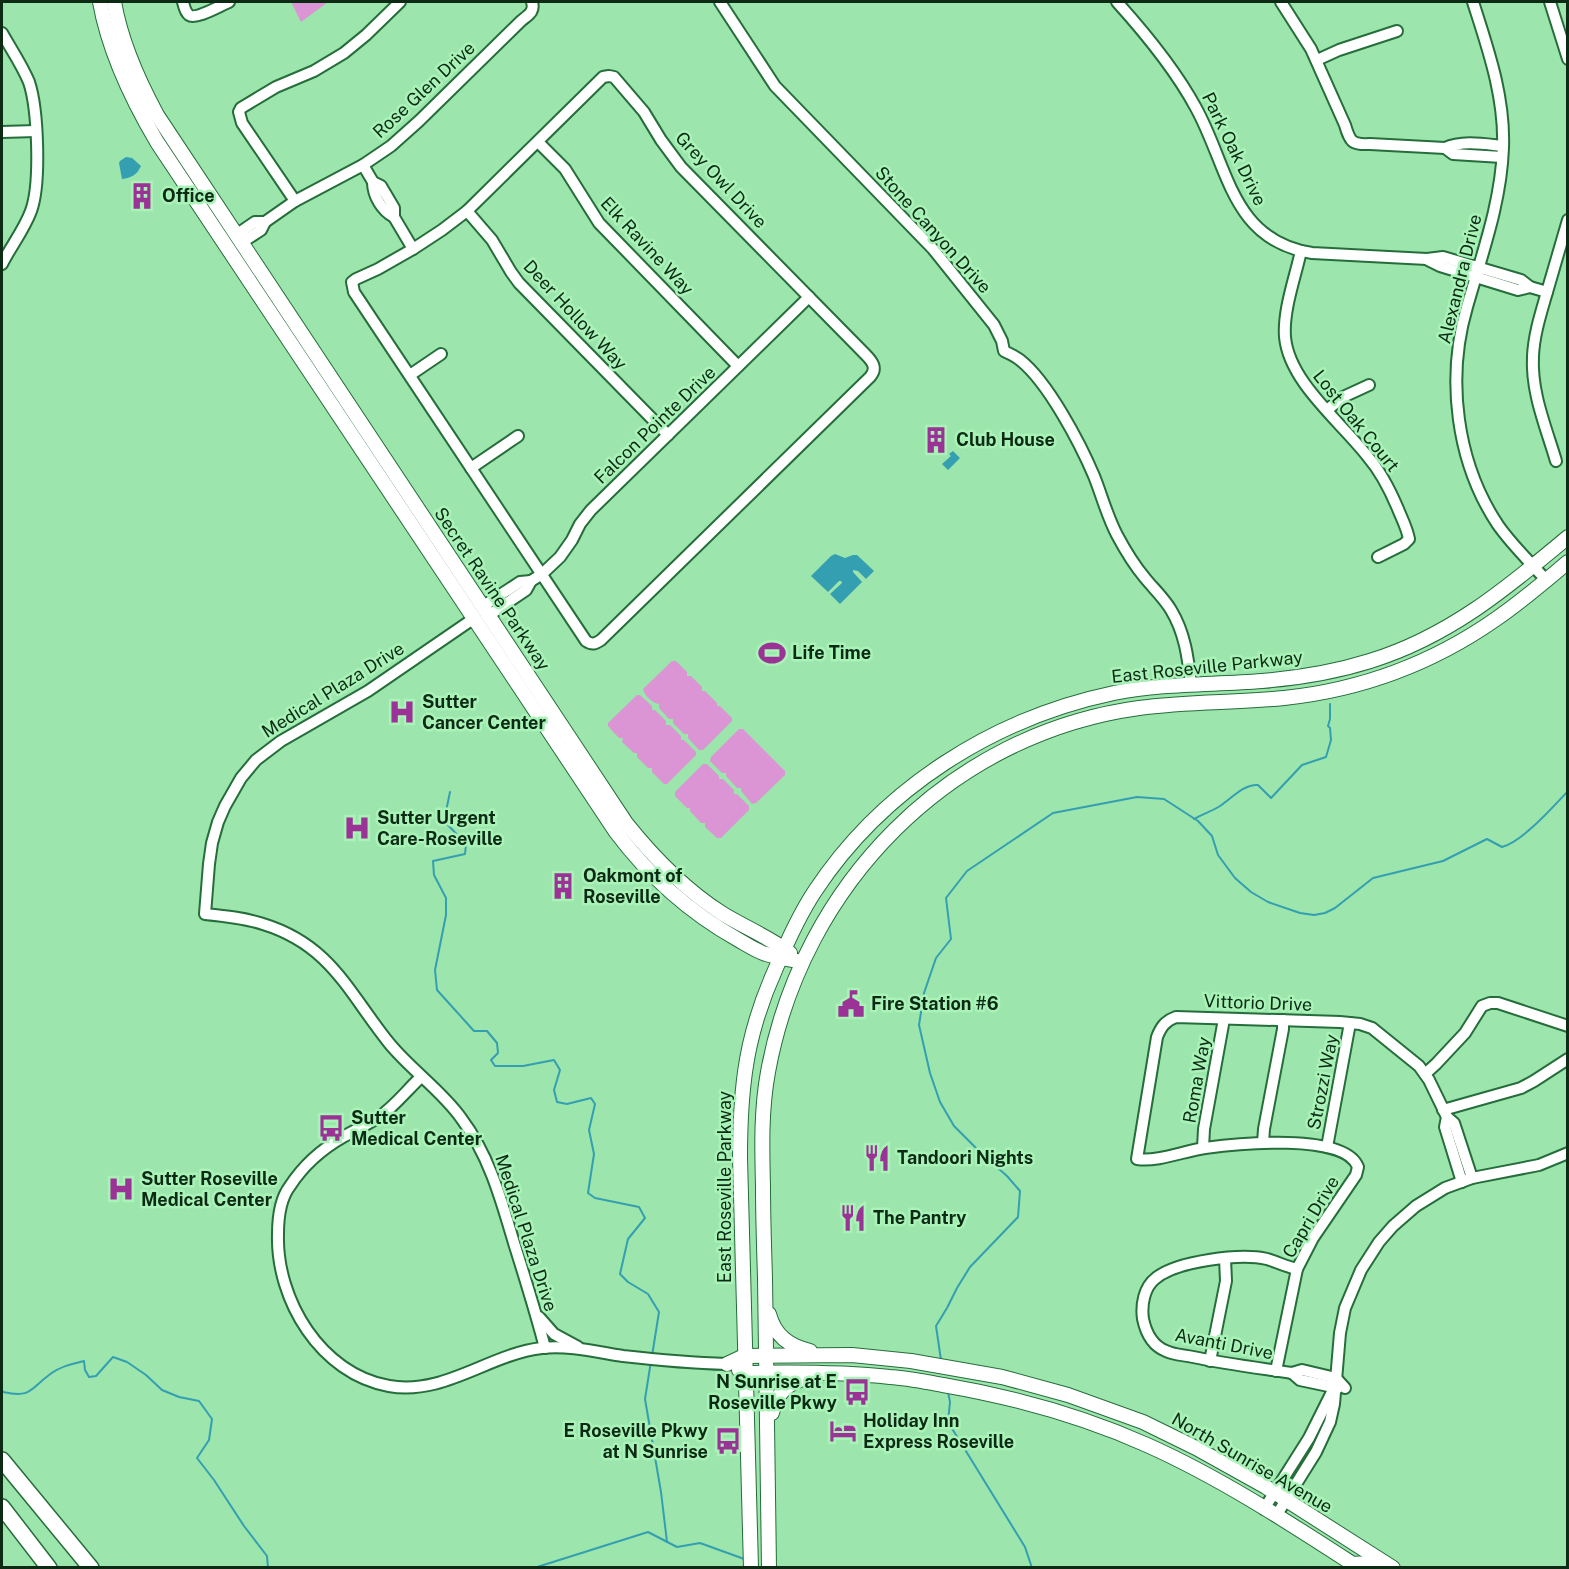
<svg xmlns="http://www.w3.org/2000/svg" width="1569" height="1569" font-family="'Public Sans',sans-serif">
<rect width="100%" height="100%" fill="#9ce5ac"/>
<g fill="#db95d4">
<polygon points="291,2 328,2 301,22"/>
<path d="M672 661H676L687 672V676H691L702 687V691H705L717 703V706H720L732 718V721L703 750H699L688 738V734H684L673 723V719H669L659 708V704C653 704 644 695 643 689Z"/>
<polygon points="637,695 640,695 652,706 652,710 655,710 666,721 666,725 670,725 681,736 681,740 684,740 696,752 696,755 667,784 664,784 652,772 652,768 648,768 637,757 637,753 634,753 622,742 623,738 619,738 608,726 608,723"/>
<polygon points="739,729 743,729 785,771 785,775 756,803 752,804 741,791 741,788 737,788 726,776 726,773 722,773 710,761 711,757"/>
<polygon points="703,764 707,764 719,776 719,779 723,779 734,790 734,794 737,794 749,806 749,810 721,838 717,838 705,827 705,823 701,823 690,811 690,808 687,808 675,796 675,792"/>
</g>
<g fill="#349fb0">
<path d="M126 157 132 158 141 166C137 175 131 178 122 179L119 163 120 161Z"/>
<polygon points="953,451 960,458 948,470 942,464 951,456 949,454"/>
<polygon points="835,554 845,558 853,555 857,555 874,571 866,579 858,571 853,570 853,572 862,582 840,604 830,594 842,583 841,581 839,581 828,592 811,576 831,556"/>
</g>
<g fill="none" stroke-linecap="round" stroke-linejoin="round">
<g stroke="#349fb0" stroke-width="2">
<polyline points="450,792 444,821 466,844 465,854 433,861 434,875 446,898 446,915 435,970 437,990 474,1031 487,1031 497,1043 498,1053 491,1060 495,1066 523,1066 554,1060 560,1070 554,1090 557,1102 567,1104 591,1098 595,1104 589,1130 594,1154 588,1193 595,1198 639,1207 645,1218 628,1239 620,1274 628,1282 648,1294 659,1312 652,1356"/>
<path d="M1194 819C1203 814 1212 811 1220 806 1232 798 1244 784 1258 785L1271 798 1302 765 1326 757 1331 740 1330 728 1328 726 1330 719V704"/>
<path d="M941 1360 936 1326 947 1308 957 1288 970 1267 1018 1217 1020 1191 1007 1176 984 1156 954 1126 940 1102 930 1073 919 1025 924 993 936 958 951 939 946 898 967 871 1053 813 1137 797 1164 799 1198 821 1212 836 1218 855 1235 878 1251 892 1268 902 1300 913 1314 915 1325 913 1335 908 1373 878 1443 861 1487 839 1502 847C1522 842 1553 807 1568 791"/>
<polyline points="651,1361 645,1399 661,1492 667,1542"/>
<path d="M2 1390 3 1392C31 1398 29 1390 49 1375 59 1367 71 1364 84 1361L85 1370 89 1377 96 1376 113 1357 127 1362 146 1375 162 1390 179 1397 199 1401 212 1419 209 1440 197 1458 214 1480 244 1526 267 1556 268 1568"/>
<polyline points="948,1392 950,1402 948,1422 1025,1547 1032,1568"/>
<polyline points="534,1568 648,1532 677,1547 700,1543 747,1560"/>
</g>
<defs>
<g id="minor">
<path d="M183 2C184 6 185 12 189 15 196 20 221 5 229 2"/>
<path d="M720 2 775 86 933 249 994 325 1002 341 1004 351C1010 354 1015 356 1020 360 1048 382 1080 443 1094 476 1102 496 1107 516 1117 535 1125 550 1134 565 1145 578 1153 588 1164 598 1171 610 1185 633 1188 658 1191 684"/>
<path d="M1117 2C1145 33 1176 71 1196 108 1229 168 1231 240 1312 253L1427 259 1443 257 1521 280 1530 287 1547 292 1568 220"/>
<path d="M1281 2 1311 49 1345 125C1350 142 1352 145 1370 144L1445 148C1462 140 1484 144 1503 146"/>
<path d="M1473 2C1488 49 1505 97 1503 148 1501 203 1482 254 1467 307 1446 378 1456 462 1498 525 1512 545 1530 562 1546 580"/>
<polyline points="1550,2 1568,59"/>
<path d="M2 33C11 49 22 65 29 82 38 109 41 184 31 211 24 230 11 246 2 264"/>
<polyline points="1317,60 1339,50 1397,31"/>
<path d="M609 76 614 77 644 112 661 140 681 167 865 354C872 361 878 368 870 377L601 640C595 644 592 645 586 641L354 292 352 282 356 279 378 269 413 249 442 230 467 211 603 77Z"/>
<polyline points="2,132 36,131"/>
<polyline points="538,142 565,169 599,223 738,366"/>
<polyline points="1445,148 1453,154 1502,157"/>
<polyline points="363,165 373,182 381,186 394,208 394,217 413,249"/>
<path d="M373 182C373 196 382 211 394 217"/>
<polyline points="295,201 242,123 239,112 241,108 276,87 314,71 344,53 366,35 400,2"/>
<polyline points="467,211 492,240 511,272 519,283 668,435"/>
<polyline points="236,235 255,222 265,222"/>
<path d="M241 243 261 230 265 222 295 201 363 165 391 146 419 121 521 21C528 15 535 12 532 2"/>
<path d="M1301 251C1295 278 1283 310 1285 337 1289 382 1341 422 1368 457 1381 472 1390 490 1398 509 1402 519 1407 528 1409 539L1404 544 1378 557"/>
<polyline points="1428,260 1440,266 1518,290 1530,287"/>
<path d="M1547 292C1541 313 1534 334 1533 356 1531 393 1546 427 1556 461"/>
<polyline points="410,375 441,354"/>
<polyline points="1327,410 1343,397 1369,385"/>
<polyline points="471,468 518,436"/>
<polyline points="482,607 520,582 531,581"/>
<polyline points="488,616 526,590 531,581 542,574 560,557 572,540 580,524 591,510 809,297"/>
<path d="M473 619 368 691 281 741 256 760 241 778 225 806 218 822 212 843 209 864 205 914C225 916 245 918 263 924 331 945 348 992 389 1043 411 1070 441 1090 461 1118 489 1155 501 1199 514 1243 525 1278 536 1313 545 1348"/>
<polyline points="1425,1074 1436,1064 1465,1033 1482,1006 1490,1003 1498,1003 1568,1026"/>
<path d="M421 1077C407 1090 395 1106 379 1117 367 1125 355 1130 343 1137 322 1149 303 1166 290 1186 280 1199 278 1217 278 1234 276 1300 321 1374 389 1386 444 1396 489 1354 542 1348 568 1345 597 1352 623 1356 658 1360 692 1363 727 1364"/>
<polyline points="1443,1110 1521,1088 1534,1081 1568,1059"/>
<polyline points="1447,1117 1445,1127 1462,1182"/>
<polyline points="1263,1143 1264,1129 1283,1029 1283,1020"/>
<polyline points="1327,1147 1350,1023"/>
<polyline points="1203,1148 1204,1129 1224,1019"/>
<path d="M1297 1269C1287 1267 1277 1262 1267 1259 1240 1253 1177 1261 1156 1278 1144 1287 1141 1305 1143 1319 1146 1333 1153 1346 1166 1351 1174 1355 1184 1355 1193 1357 1226 1364 1259 1368 1292 1373L1302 1370 1336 1378 1345 1388"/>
<polyline points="539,1317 554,1334 578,1347"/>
<polyline points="1210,1361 1226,1281 1225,1258"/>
<path d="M1276 1371 1297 1269 1313 1238 1356 1175 1358 1167C1345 1132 1235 1144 1205 1148 1184 1151 1158 1162 1137 1159L1157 1037C1161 1027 1165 1021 1176 1017L1340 1022 1360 1024 1372 1028 1419 1066 1429 1080 1447 1117 1454 1123 1472 1178"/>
<polyline points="1292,1373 1300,1380 1338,1388"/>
<polyline points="1264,1509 1309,1438 1333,1390"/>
<polyline points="1276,1516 1316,1452 1330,1422 1334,1404 1340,1333 1345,1308 1361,1270 1379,1242 1393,1226 1416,1206 1445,1188 1472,1178 1539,1165 1568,1153"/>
</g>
<g id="major">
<path d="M100 2C109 52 131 98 157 142L616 832C649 876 689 912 737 939 746 944 756 951 766 954 778 958 790 959 802 962"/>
<path d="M114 2C121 42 138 80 157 115L626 823C654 858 685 890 723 914 746 928 769 937 790 953"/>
<path d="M769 1314C775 1336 789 1346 810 1351"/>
<polyline points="727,1364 744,1356 852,1355 911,1361 1002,1377 1068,1395 1143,1422 1196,1448 1266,1487 1393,1568"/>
<path d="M739 1370 745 1373C793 1372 842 1372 890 1377 908 1378 926 1382 943 1385 1013 1397 1082 1416 1147 1445 1221 1478 1291 1524 1359 1568"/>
<path d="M772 1413C777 1392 789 1382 809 1377"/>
<path d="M1353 1564C1361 1563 1368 1563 1375 1568"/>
<path d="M751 1568 740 1158C740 1130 741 1101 745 1072 750 1036 761 1001 776 968 787 942 799 915 815 891 883 788 994 718 1114 693 1163 683 1213 685 1262 681 1298 678 1335 672 1370 661 1448 637 1506 589 1568 537"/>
<path d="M769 1568C767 1471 767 1374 765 1278 764 1247 763 1217 763 1186 762 1148 761 1110 768 1072 802 885 949 734 1139 708 1187 701 1236 703 1284 698 1360 690 1433 663 1496 619 1521 602 1544 582 1568 562"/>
</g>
<g id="highway">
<polyline points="2,1460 91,1568"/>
<polyline points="2,1507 49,1568"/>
</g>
</defs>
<use href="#minor" stroke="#256d3b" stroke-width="14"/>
<use href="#major" stroke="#256d3b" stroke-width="16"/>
<use href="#highway" stroke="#256d3b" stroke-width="18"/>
<use href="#minor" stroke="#fff" stroke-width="10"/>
<use href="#major" stroke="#fff" stroke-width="14"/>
<use href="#highway" stroke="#fff" stroke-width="15"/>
</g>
<defs>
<symbol id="building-bare" viewBox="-9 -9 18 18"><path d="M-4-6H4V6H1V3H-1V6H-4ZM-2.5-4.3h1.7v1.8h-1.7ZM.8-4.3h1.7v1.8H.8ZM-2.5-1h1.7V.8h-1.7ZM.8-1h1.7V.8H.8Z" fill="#9b3295" stroke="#a9f3b8" stroke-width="2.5" paint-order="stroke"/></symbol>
<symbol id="stadium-bare" viewBox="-9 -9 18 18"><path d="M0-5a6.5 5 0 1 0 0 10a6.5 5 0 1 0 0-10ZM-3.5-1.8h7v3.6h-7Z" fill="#9b3295" stroke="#a9f3b8" stroke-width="2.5" paint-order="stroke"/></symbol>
<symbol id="hospital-bare" viewBox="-9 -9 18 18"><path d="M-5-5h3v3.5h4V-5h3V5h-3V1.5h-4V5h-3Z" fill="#9b3295" stroke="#a9f3b8" stroke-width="2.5" paint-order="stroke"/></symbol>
<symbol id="civic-bare" viewBox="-9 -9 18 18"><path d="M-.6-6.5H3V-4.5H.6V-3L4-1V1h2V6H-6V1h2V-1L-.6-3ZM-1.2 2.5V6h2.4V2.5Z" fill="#9b3295" stroke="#a9f3b8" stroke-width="2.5" paint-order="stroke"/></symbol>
<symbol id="bus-bare" viewBox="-9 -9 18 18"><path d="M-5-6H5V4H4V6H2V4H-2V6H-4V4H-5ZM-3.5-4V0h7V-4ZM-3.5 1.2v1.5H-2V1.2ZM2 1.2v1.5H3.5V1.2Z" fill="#9b3295" stroke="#a9f3b8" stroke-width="2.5" paint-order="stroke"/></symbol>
<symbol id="restaurant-bare" viewBox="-9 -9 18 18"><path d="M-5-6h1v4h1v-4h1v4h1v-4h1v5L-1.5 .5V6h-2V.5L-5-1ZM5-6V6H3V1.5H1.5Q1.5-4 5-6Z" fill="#9b3295" stroke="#a9f3b8" stroke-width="2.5" paint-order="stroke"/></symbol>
<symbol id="hotel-bare" viewBox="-9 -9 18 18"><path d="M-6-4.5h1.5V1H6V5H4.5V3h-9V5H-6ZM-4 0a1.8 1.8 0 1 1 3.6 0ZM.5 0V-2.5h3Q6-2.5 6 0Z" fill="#9b3295" stroke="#a9f3b8" stroke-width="2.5" paint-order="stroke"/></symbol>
</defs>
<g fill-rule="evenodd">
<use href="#building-bare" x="123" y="177" width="38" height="38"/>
<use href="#building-bare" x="917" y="421" width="38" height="38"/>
<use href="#stadium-bare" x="753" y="634" width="38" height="38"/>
<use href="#hospital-bare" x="383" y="693" width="38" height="38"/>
<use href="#hospital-bare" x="338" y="809" width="38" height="38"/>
<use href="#building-bare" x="544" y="867" width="38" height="38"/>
<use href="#civic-bare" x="832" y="985" width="38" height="38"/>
<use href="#bus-bare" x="312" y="1109" width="38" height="38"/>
<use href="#restaurant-bare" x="858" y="1139" width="38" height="38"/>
<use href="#hospital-bare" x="102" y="1170" width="38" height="38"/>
<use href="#restaurant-bare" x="834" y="1199" width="38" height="38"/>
<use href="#bus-bare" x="838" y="1373" width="38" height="38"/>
<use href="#hotel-bare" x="824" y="1412" width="38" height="38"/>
<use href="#bus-bare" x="709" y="1422" width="38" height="38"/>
</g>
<g text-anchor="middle" stroke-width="5" stroke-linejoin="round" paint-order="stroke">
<g font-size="18" fill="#0c2a14" stroke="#a9f3b8">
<text transform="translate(424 90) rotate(-43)" y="6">Rose Glen Drive</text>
<text transform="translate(1234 149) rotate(64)" y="6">Park Oak Drive</text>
<text transform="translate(721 180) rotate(47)" y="6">Grey Owl Drive</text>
<text transform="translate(933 230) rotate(48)" y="6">Stone Canyon Drive</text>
<text transform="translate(647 246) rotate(47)" y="6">Elk Ravine Way</text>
<text transform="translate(1460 279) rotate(-76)" y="6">Alexandra Drive</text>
<text transform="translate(575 315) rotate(47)" y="6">Deer Hollow Way</text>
<text transform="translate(1356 421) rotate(51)" y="6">Lost Oak Court</text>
<text transform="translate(655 425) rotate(-44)" y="6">Falcon Pointe Drive</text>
<text transform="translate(492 589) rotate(56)" y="6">Secret Ravine Parkway</text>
<text transform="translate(1207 667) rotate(-6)" y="6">East Roseville Parkway</text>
<text transform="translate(333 690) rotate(-32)" y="6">Medical Plaza Drive</text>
<text transform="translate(1258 1003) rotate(2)" y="6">Vittorio Drive</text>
<text transform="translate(1197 1080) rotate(-80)" y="6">Roma Way</text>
<text transform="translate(1323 1082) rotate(-79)" y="6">Strozzi Way</text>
<text transform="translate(725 1187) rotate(-90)" y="6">East Roseville Parkway</text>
<text transform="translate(1311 1217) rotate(-59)" y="6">Capri Drive</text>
<text transform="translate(526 1233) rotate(72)" y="6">Medical Plaza Drive</text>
<text transform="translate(1224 1344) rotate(11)" y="6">Avanti Drive</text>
<text transform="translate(1252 1463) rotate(30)" y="6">North Sunrise Avenue</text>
</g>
<g font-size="18" font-weight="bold" fill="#0c2a14" stroke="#a9f3b8" text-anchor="start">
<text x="162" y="202">Office</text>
<text x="956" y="446">Club House</text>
<text x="792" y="659">Life Time</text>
<text x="422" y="708">Sutter<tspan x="422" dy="21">Cancer Center</tspan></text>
<text x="377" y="824">Sutter Urgent<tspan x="377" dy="21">Care-Roseville</tspan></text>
<text x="583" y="882">Oakmont of<tspan x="583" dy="21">Roseville</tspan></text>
<text x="871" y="1010">Fire Station #6</text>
<text x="351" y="1124">Sutter<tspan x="351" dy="21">Medical Center</tspan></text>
<text x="897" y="1164">Tandoori Nights</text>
<text x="141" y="1185">Sutter Roseville<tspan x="141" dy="21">Medical Center</tspan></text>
<text x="873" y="1224">The Pantry</text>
<text x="837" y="1388" text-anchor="end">N Sunrise at E<tspan x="837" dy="21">Roseville Pkwy</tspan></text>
<text x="863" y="1427">Holiday Inn<tspan x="863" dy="21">Express Roseville</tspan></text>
<text x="708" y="1437" text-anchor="end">E Roseville Pkwy<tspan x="708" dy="21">at N Sunrise</tspan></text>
</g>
</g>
<rect width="1569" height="1569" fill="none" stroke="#0c2a14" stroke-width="6"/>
</svg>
